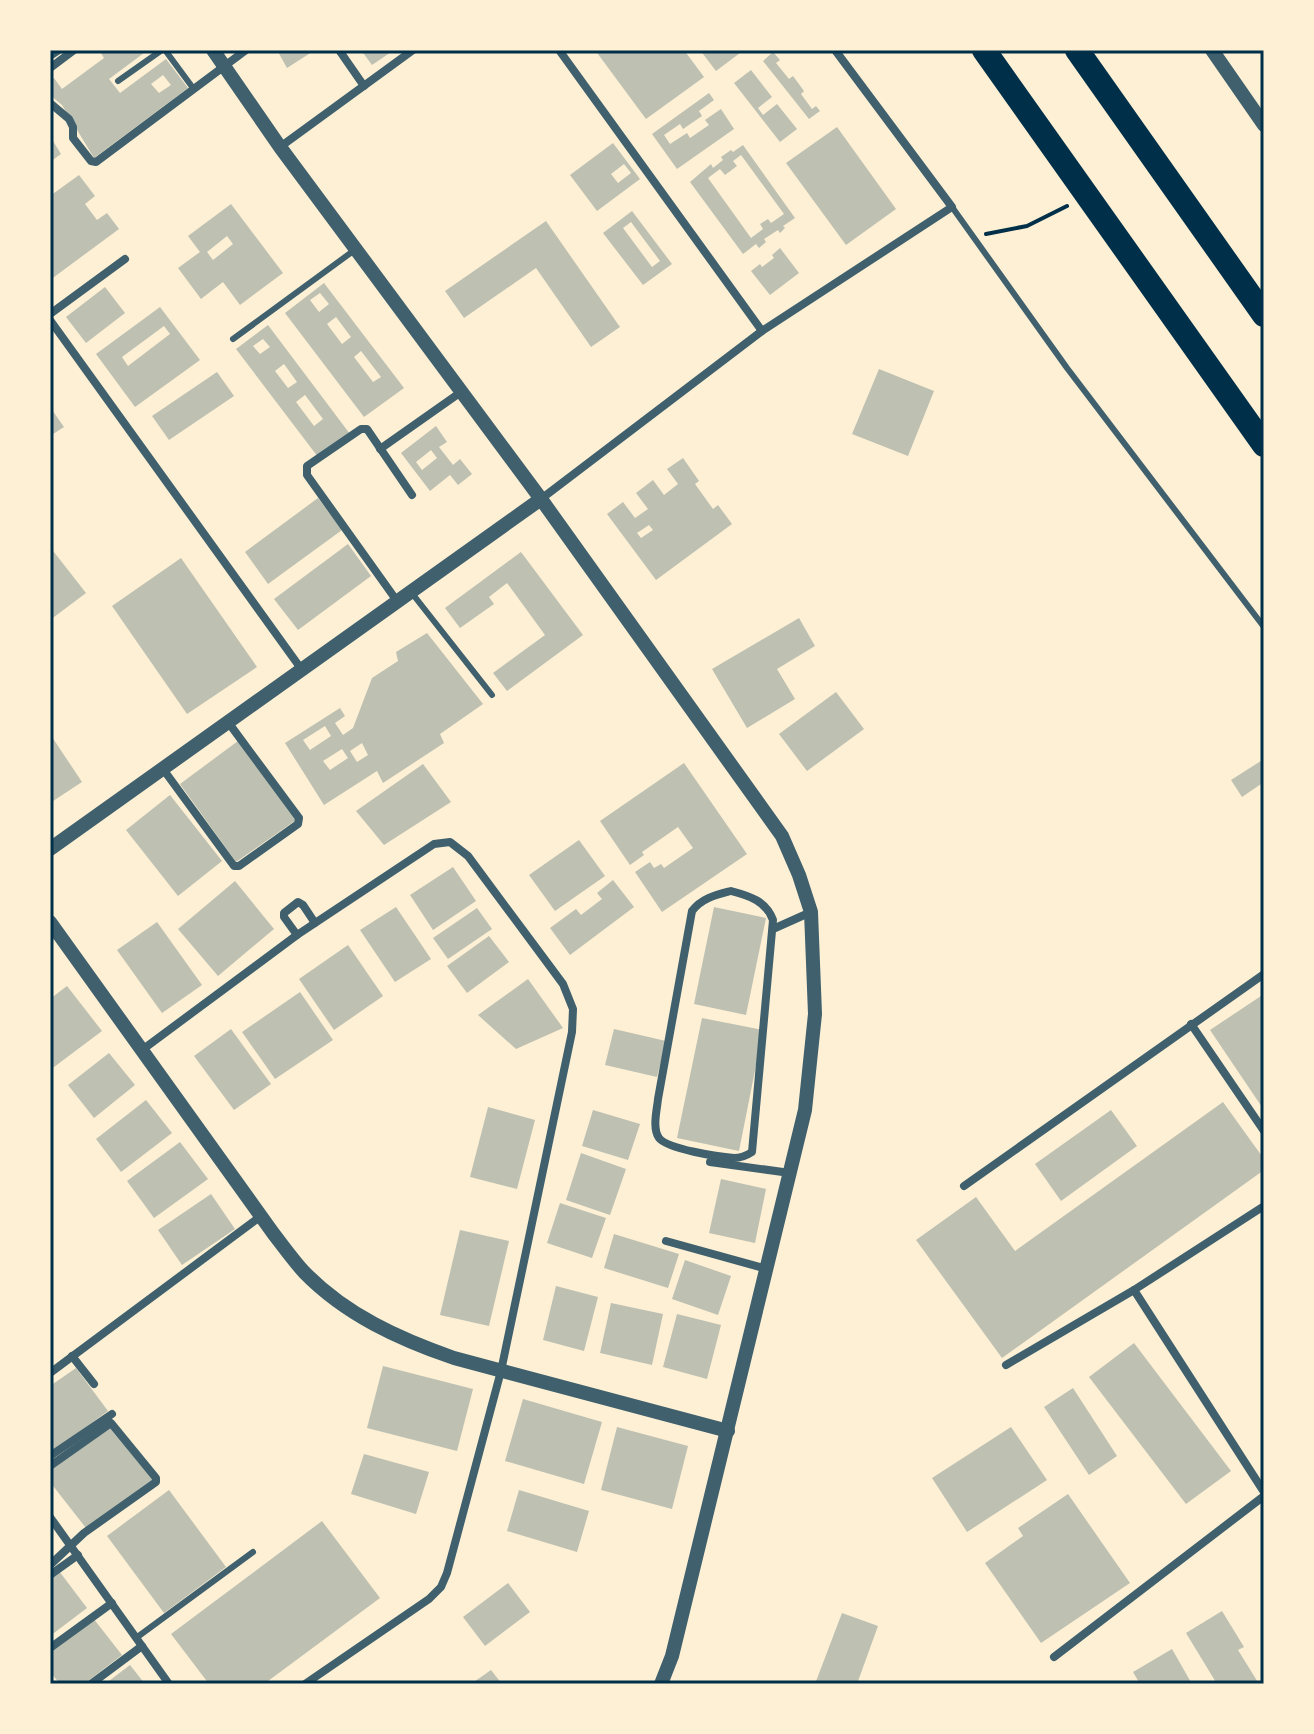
<svg xmlns="http://www.w3.org/2000/svg" width="1314" height="1734" font-family="Spectral,serif">
<rect width="100%" height="100%" fill="#fdf0d5"/>
<g fill="#bec0b2" fill-rule="evenodd">
<path d="M99 50H148L109 79 120 93 166 59 188 88 94 158 62 105 50 95V81L54 78 62 89 104 58ZM163 75 171 85 159 93 151 84Z"/>
<polygon points="277,50 315,50 287,68"/>
<polygon points="361,50 394,50 372,65"/>
<polygon points="595,50 684,50 704,77 646,119"/>
<polygon points="700,50 744,50 716,71"/>
<polygon points="773,52 780,60 776,63 789,79 793,76 804,91 801,94 812,109 816,106 820,111 809,119 763,61"/>
<polygon points="751,70 772,97 758,108 763,115 777,104 797,129 780,142 734,83"/>
<polygon points="709,93 714,100 699,111 702,116 683,129 680,124 664,135 670,144 687,133 690,138 709,125 705,120 721,109 734,129 677,169 652,134"/>
<polygon points="837,127 896,209 846,245 786,163"/>
<polygon points="53,141 61,154 50,162 50,143"/>
<path d="M613 143 640 179 597 211 570 175ZM624 164 631 173 618 183 611 174Z"/>
<path d="M743 145 795 218 783 226 785 228 780 233 778 230 764 239 766 242 759 248 756 244 743 254 690 182 711 164 713 168 723 160 721 157 731 150 733 152ZM741 155 784 214 771 223 768 219 760 224 763 229 751 238 708 178 720 169 725 175 737 166 733 161Z"/>
<polygon points="79,175 95,196 85,204 97,220 107,213 119,229 50,280 50,196"/>
<path d="M231 204 283 273 240 305 223 282 201 299 178 268 200 252 188 236ZM227 236 233 244 213 260 207 252Z"/>
<path d="M632 211 672 264 643 285 603 233ZM631 222 660 261 652 267 623 228Z"/>
<polygon points="546,221 620,327 591,347 536,268 464,318 445,291"/>
<polygon points="780,248 799,273 770,295 751,271 760,264 762,267 774,258 772,255"/>
<path d="M324 283 404 388 364 417 285 313ZM320 293 329 304 319 312 310 300ZM336 317 351 337 342 344 327 324ZM361 351 381 377 373 382 354 357Z"/>
<polygon points="105,287 125,313 86,343 66,317"/>
<path d="M160 307 200 360 135 407 96 354ZM164 326 170 334 128 366 122 357Z"/>
<path d="M268 325 350 434 318 457 236 349ZM263 339 270 347 260 354 253 346ZM284 364 297 382 288 388 275 371ZM305 395 323 419 314 426 296 402Z"/>
<polygon points="879,369 934,391 908,456 852,434"/>
<polygon points="217,372 234,396 169,440 152,416"/>
<polygon points="50,407 64,427 50,436"/>
<path d="M436 426 447 442 439 447 453 465 460 459 472 474 458 485 450 475 430 491 401 453ZM431 450 437 458 422 470 416 462Z"/>
<path d="M683 458 699 481 695 484 713 509 718 505 732 524 656 580 607 514 623 502 635 518 648 509 636 493 653 480 664 495 678 484 667 469ZM649 525 653 530 641 538 637 533Z"/>
<polygon points="318,498 342,530 268,584 245,552"/>
<polygon points="348,544 371,576 298,630 274,599"/>
<polygon points="50,547 86,593 50,620"/>
<polygon points="521,552 583,635 507,691 493,673 545,635 507,583 489,597 494,604 460,628 445,608"/>
<polygon points="181,558 257,667 187,714 112,606"/>
<polygon points="799,618 815,646 777,669 795,699 747,728 712,669"/>
<path d="M427 633 483 704 440 734 444 743 383 783 377 771 324 805 285 743 340 708 345 716 335 723 343 735 353 728 372 678 398 661 396 652ZM325 726 331 736 310 750 303 740ZM362 743 368 755 357 762 350 751ZM342 749 348 758 330 770 323 761Z"/>
<polygon points="836,692 864,729 807,771 779,734"/>
<polygon points="50,734 82,782 50,803"/>
<polygon points="238,741 296,820 236,862 180,784"/>
<polygon points="1264,759 1264,782 1242,797 1231,780"/>
<polygon points="684,763 747,854 662,912 635,872 650,862 654,868 661,864 664,868 693,848 678,827 642,852 644,855 630,865 600,821"/>
<polygon points="423,764 451,802 384,845 356,811"/>
<polygon points="170,795 222,861 178,896 126,830"/>
<polygon points="579,840 605,876 555,911 529,875"/>
<polygon points="453,867 476,901 433,930 410,895"/>
<polygon points="613,880 634,907 570,955 550,928 576,909 581,915 602,899 597,893"/>
<polygon points="235,881 274,929 218,976 178,929"/>
<polygon points="396,907 431,959 395,982 360,930"/>
<polygon points="714,907 766,918 746,1015 694,1004"/>
<polygon points="477,908 492,929 448,959 433,938"/>
<polygon points="157,922 202,985 162,1013 117,950"/>
<polygon points="489,936 509,962 467,993 447,966"/>
<polygon points="348,945 383,996 334,1030 299,979"/>
<polygon points="528,979 563,1028 516,1049 478,1015"/>
<polygon points="67,986 102,1031 50,1070 50,999"/>
<polygon points="300,992 333,1040 275,1079 242,1032"/>
<polygon points="1264,994 1264,1110 1210,1030"/>
<polygon points="702,1018 763,1030 739,1151 677,1138"/>
<polygon points="231,1029 271,1084 234,1110 194,1056"/>
<polygon points="614,1029 666,1041 657,1077 605,1065"/>
<polygon points="109,1053 135,1085 94,1118 68,1085"/>
<polygon points="146,1100 172,1133 121,1172 96,1139"/>
<polygon points="1223,1102 1264,1159 1264,1170 1002,1358 916,1240 976,1197 1015,1251"/>
<polygon points="488,1107 535,1120 517,1189 470,1177"/>
<polygon points="593,1110 640,1124 628,1160 582,1146"/>
<polygon points="1111,1110 1137,1146 1061,1201 1035,1164"/>
<polygon points="180,1142 208,1179 154,1218 127,1181"/>
<polygon points="581,1153 626,1169 610,1215 566,1200"/>
<polygon points="721,1179 766,1189 755,1243 709,1233"/>
<polygon points="211,1194 235,1229 182,1265 158,1230"/>
<polygon points="560,1203 606,1218 592,1258 547,1243"/>
<polygon points="460,1230 509,1241 489,1326 440,1315"/>
<polygon points="614,1234 679,1254 668,1288 604,1268"/>
<polygon points="685,1260 731,1276 718,1315 672,1299"/>
<polygon points="556,1286 598,1297 584,1351 543,1340"/>
<polygon points="611,1303 663,1314 652,1365 600,1353"/>
<polygon points="677,1314 721,1325 707,1379 663,1367"/>
<polygon points="1134,1343 1231,1471 1186,1504 1089,1377"/>
<polygon points="383,1366 473,1389 457,1451 367,1428"/>
<polygon points="76,1368 108,1411 50,1453 50,1386"/>
<polygon points="1073,1388 1117,1456 1089,1475 1044,1407"/>
<polygon points="523,1399 602,1422 584,1484 505,1461"/>
<polygon points="112,1426 153,1480 86,1528 50,1482 50,1470"/>
<polygon points="617,1427 688,1446 672,1509 601,1490"/>
<polygon points="1011,1427 1047,1480 967,1532 932,1478"/>
<polygon points="364,1454 429,1472 416,1514 351,1494"/>
<polygon points="169,1490 226,1567 164,1613 107,1536"/>
<polygon points="519,1490 589,1511 577,1552 507,1531"/>
<polygon points="1068,1494 1130,1583 1041,1643 985,1563 1023,1536 1018,1528"/>
<polygon points="322,1521 380,1598 264,1684 209,1684 171,1634"/>
<polygon points="59,1571 87,1608 50,1636 50,1578"/>
<polygon points="508,1583 530,1612 485,1646 463,1617"/>
<polygon points="1222,1611 1244,1647 1238,1650 1259,1684 1217,1684 1186,1633"/>
<polygon points="842,1613 878,1626 857,1684 815,1684"/>
<polygon points="93,1618 122,1655 84,1684 60,1684 50,1672 50,1651"/>
<polygon points="1172,1649 1192,1684 1140,1684 1133,1672"/>
<polygon points="130,1665 145,1684 105,1684"/>
<polygon points="491,1670 502,1684 471,1684"/>
</g>
<g fill="none" stroke-linecap="round" stroke-linejoin="round">
<polyline stroke="#003049" stroke-width="4" points="986,234 1027,226 1067,206"/>
<g stroke="#3f606c" stroke-width="6">
<polyline points="165,50 193,88"/>
<polyline points="118,81 162,50"/>
<polyline points="952,207 1067,368 1264,627"/>
<polyline points="233,339 356,249"/>
<polyline points="411,592 492,695"/>
<polyline points="136,1638 253,1552"/>
</g>
<g stroke="#3f606c" stroke-width="8">
<polyline points="339,50 364,86"/>
<polyline points="559,50 762,331"/>
<polyline points="50,56 59,50"/>
<polyline points="50,68 74,50"/>
<polyline points="50,103 69,119 73,127 73,138 91,161 96,162 246,50"/>
<polyline points="280,147 413,50"/>
<polyline points="50,314 125,259"/>
<polyline points="50,320 302,670"/>
<polyline points="380,449 461,392"/>
<polyline points="541,499 762,331 952,207 835,50"/>
<polyline points="397,601 307,475 307,466 361,429 367,429 412,495"/>
<polyline points="163,769 234,866 239,866 298,824 299,818 228,722"/>
<path d="M731 891C750 896 766 901 773 920L752 1152C746 1156 741 1158 734 1158 719 1157 667 1149 659 1138 652 1128 657 1110 658 1099L692 911C702 898 716 895 731 891Z"/>
<polyline points="773,929 811,912"/>
<polyline points="297,935 284,917 284,913 298,902 303,905 315,923"/>
<polyline points="1191,1024 1264,1131"/>
<polyline points="142,1050 297,935 434,844 450,842 468,856 563,984 573,1009 572,1032 501,1371 447,1573 441,1587 429,1599 305,1684"/>
<polyline points="710,1162 790,1173"/>
<polyline points="964,1186 1264,974"/>
<polyline points="1264,1206 1134,1290 1264,1492"/>
<polyline points="666,1241 767,1269"/>
<polyline points="72,1356 94,1384"/>
<polyline points="1006,1365 1134,1290"/>
<polyline points="50,1373 261,1216"/>
<polyline points="50,1456 112,1414"/>
<polyline points="50,1466 111,1423 156,1478 156,1482 84,1533 50,1565"/>
<polyline points="50,1517 169,1684"/>
<polyline points="50,1575 78,1555"/>
<polyline points="50,1648 112,1603"/>
<polyline points="1054,1657 1264,1496"/>
<polyline points="91,1684 142,1646"/>
</g>
<g stroke="#3f606c" stroke-width="14">
<polyline points="213,50 280,147 541,499 782,836 799,875 811,912 815,1014 805,1110 672,1656 661,1684"/>
<polyline points="1212,50 1264,125"/>
<polyline points="50,849 541,499"/>
<path d="M50 922 273 1233C283 1246 293 1260 304 1272 346 1315 399 1339 454 1358L728 1431"/>
</g>
<g stroke="#003049" stroke-width="24">
<polyline points="984,50 1264,445"/>
<polyline points="1077,50 1264,315"/>
</g>
</g>
<rect width="1314" height="1734" fill="none" stroke="#fdf0d5" stroke-width="104"/>
<rect x="52" y="52" width="1210" height="1630" fill="none" stroke="#003049" stroke-width="3"/>
</svg>
